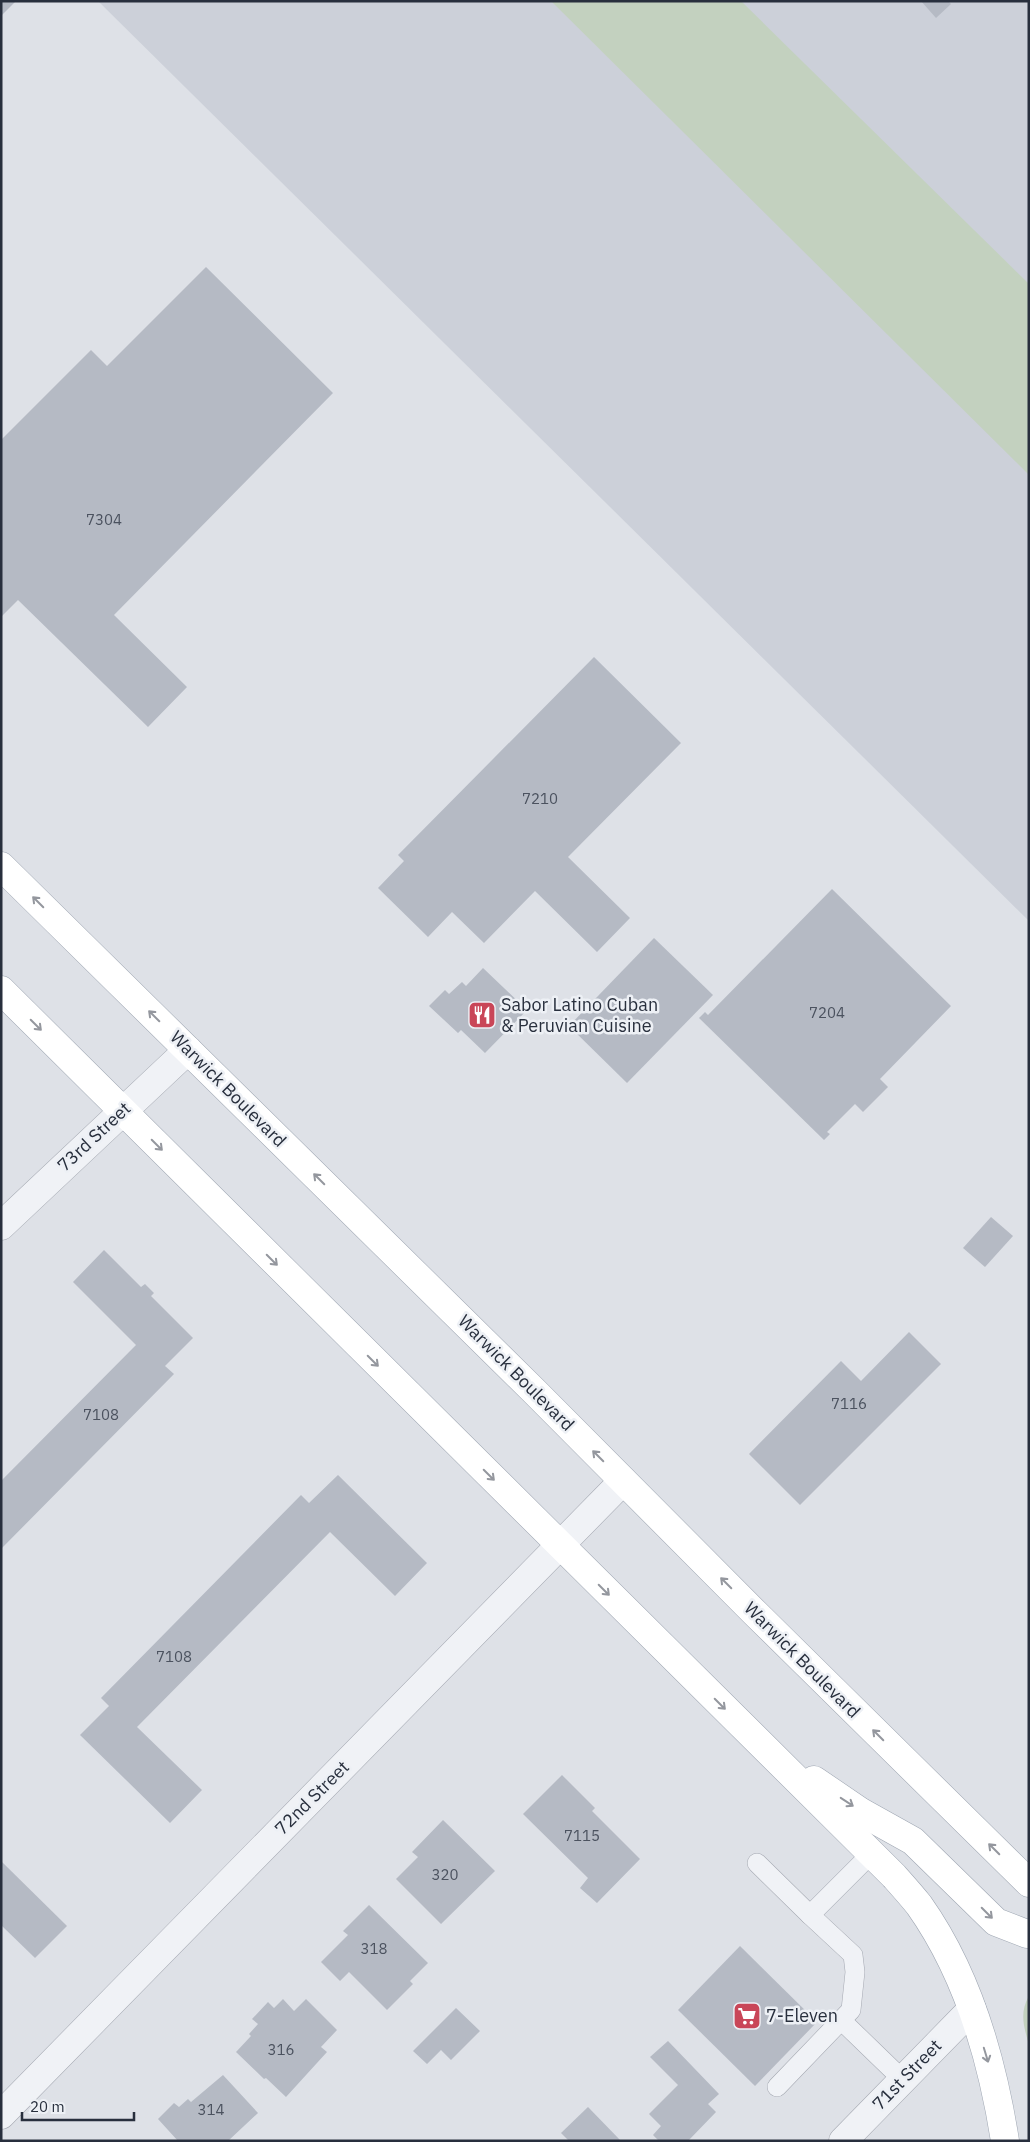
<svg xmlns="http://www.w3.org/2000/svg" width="1030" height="2142" font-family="'IBM Plex Sans',sans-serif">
<rect width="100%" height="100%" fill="#dee1e7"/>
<polygon fill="#ccd0d9" points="98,1 1029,1 1029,921"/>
<g fill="#c3d1bf">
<polygon points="551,1 741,1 1029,284 1029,475"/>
<path d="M1029 1996V2045C1024 2027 1019 2013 1029 1996Z"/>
</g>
<g fill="#b5bac4">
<polygon points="1,1 16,1 1,16"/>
<polygon points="921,1 948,1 951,4 936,18"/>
<polygon points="206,267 333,393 114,615 187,687 148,727 18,600 1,617 1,440 91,350 107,366"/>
<polygon points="594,657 681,743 568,857 630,918 597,952 535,891 484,943 452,912 428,937 378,888 404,861 398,855"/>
<polygon points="832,889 951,1006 880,1079 888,1087 863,1112 855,1104 827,1132 830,1134 824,1140 699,1018 705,1012 708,1015"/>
<polygon points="654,938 713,995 627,1083 569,1026"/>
<polygon points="483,968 527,1010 485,1053 461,1030 458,1033 429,1006 445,990 449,994 462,982 466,986"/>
<polygon points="991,1217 1013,1236 985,1267 963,1248"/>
<polygon points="104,1250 141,1287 145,1284 154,1293 151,1296 193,1338 165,1366 174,1374 1,1549 1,1481 136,1345 73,1282"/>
<polygon points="909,1332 941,1364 800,1505 749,1454 841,1361 861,1381"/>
<polygon points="338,1475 427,1563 395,1596 330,1532 137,1727 202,1790 170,1823 80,1735 109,1706 101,1698 301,1495 309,1503"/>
<polygon points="562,1775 595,1808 592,1811 640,1859 597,1903 580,1888 588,1878 523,1814"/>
<polygon points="443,1820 495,1871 441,1924 396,1879 418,1857 412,1852"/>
<polygon points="1,1861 67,1926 35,1958 1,1925"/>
<polygon points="369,1905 428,1963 410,1981 413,1984 387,2010 349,1972 340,1981 321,1962 348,1935 343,1931"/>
<polygon points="740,1946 817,2022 755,2086 678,2010"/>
<polygon points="283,1999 294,2011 306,1999 337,2030 321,2047 327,2052 286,2097 266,2078 264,2079 236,2052 251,2036 249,2034 258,2024 252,2019 268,2002 274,2008"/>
<polygon points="456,2008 480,2031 451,2060 441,2050 427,2064 413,2051"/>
<polygon points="668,2041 719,2094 708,2104 716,2112 688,2141 659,2141 653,2135 661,2126 649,2114 678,2085 650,2057"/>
<polygon points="223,2075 258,2113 228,2141 178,2141 158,2119 174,2103 179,2107 188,2099 191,2102"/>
<polygon points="588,2107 621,2141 569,2141 561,2133"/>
</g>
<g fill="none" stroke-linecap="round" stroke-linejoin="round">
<defs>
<g id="lane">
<polyline points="757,1863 810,1915"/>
<polyline points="841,2020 903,2080"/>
<polyline points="777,2087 851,2010 855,1972 853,1955 810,1915 871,1854"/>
</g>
<g id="street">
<polyline points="1,1226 188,1050"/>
<polyline points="1,2115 623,1481"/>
<polyline points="843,2141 972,2009"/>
</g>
<g id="primary">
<polyline points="1,866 534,1391 755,1613 1029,1883"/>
<path d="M1 990 894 1876C902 1885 911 1895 919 1905 968 1974 992 2058 1005 2141"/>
<polyline points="814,1780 861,1812 913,1841 996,1922 1027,1934 1029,1933"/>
</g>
</defs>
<use href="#lane" stroke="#a4a8b1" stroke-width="20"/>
<use href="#street" stroke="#a4a8b1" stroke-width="29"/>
<use href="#primary" stroke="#9ea6b2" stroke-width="29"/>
<use href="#lane" stroke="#f0f2f6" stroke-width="19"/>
<use href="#street" stroke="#f0f2f6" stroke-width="28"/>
<use href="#primary" stroke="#fff" stroke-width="28"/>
</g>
<defs><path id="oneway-shaft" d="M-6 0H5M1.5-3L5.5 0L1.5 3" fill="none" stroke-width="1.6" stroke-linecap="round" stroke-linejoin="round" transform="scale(1.25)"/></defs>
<g stroke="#94979e">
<use href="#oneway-shaft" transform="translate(38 902) rotate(-135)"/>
<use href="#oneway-shaft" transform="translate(154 1016) rotate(-135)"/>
<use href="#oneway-shaft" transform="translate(36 1025) rotate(45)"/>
<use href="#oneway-shaft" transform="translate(157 1145) rotate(45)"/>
<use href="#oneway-shaft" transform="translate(319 1179) rotate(-135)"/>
<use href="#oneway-shaft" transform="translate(272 1260) rotate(45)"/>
<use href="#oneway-shaft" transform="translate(373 1361) rotate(45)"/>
<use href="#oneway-shaft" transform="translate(598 1456) rotate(-135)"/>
<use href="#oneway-shaft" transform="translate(489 1475) rotate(45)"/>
<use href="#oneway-shaft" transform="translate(726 1583) rotate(-135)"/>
<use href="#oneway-shaft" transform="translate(604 1590) rotate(45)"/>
<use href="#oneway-shaft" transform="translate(720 1704) rotate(45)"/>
<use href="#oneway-shaft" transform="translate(878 1735) rotate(-135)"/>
<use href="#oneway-shaft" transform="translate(847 1802) rotate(33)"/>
<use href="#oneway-shaft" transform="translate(994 1849) rotate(-135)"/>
<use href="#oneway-shaft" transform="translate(987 1913) rotate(45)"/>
<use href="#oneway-shaft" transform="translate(986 2055) rotate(73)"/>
</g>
<defs>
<symbol id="restaurant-square" viewBox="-11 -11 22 22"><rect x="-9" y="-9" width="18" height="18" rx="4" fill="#c94658" stroke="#edf0f5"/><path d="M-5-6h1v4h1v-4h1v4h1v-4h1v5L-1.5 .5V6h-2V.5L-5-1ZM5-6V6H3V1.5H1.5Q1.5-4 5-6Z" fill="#fff"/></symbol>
<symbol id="supermarket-square" viewBox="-11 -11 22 22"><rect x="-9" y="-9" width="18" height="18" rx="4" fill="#c94658" stroke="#edf0f5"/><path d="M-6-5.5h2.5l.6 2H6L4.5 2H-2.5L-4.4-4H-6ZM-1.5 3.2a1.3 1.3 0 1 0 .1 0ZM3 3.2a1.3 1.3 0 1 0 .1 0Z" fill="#fff"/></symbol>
</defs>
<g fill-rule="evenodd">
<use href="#restaurant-square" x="466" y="999" width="32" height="32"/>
<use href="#supermarket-square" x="731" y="2000" width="32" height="32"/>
</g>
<g text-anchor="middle" stroke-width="5" stroke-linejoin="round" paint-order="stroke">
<g font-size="15" fill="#4b525f">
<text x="104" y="525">7304</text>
<text x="540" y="804">7210</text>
<text x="827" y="1018">7204</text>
<text x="849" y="1409">7116</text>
<text x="101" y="1420">7108</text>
<text x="174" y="1662">7108</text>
<text x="582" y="1841">7115</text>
<text x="445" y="1880">320</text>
<text x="374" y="1954">318</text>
<text x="281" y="2055">316</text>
<text x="211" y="2115">314</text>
</g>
<g font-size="18" fill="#282f3d" stroke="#edf0f5" text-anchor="start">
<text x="501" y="1011">Sabor Latino Cuban<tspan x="501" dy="21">&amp; Peruvian Cuisine</tspan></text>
<text x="766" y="2022">7-Eleven</text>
</g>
<g font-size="18" fill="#282f3d" stroke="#edf0f5">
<text transform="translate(228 1089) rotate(45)" y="6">Warwick Boulevard</text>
<text transform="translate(94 1137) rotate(-43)" y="6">73rd Street</text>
<text transform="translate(516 1373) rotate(45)" y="6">Warwick Boulevard</text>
<text transform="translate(802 1660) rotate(45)" y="6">Warwick Boulevard</text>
<text transform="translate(312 1798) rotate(-45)" y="6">72nd Street</text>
<text transform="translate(907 2075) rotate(-46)" y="6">71st Street</text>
</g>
</g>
<rect width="1030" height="2142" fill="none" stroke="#282f3d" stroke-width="5"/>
<path d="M22 2112v8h112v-8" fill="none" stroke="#282f3d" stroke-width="2.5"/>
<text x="30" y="2112" font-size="15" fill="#282f3d" stroke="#edf0f5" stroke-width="4" paint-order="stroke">20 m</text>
</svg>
